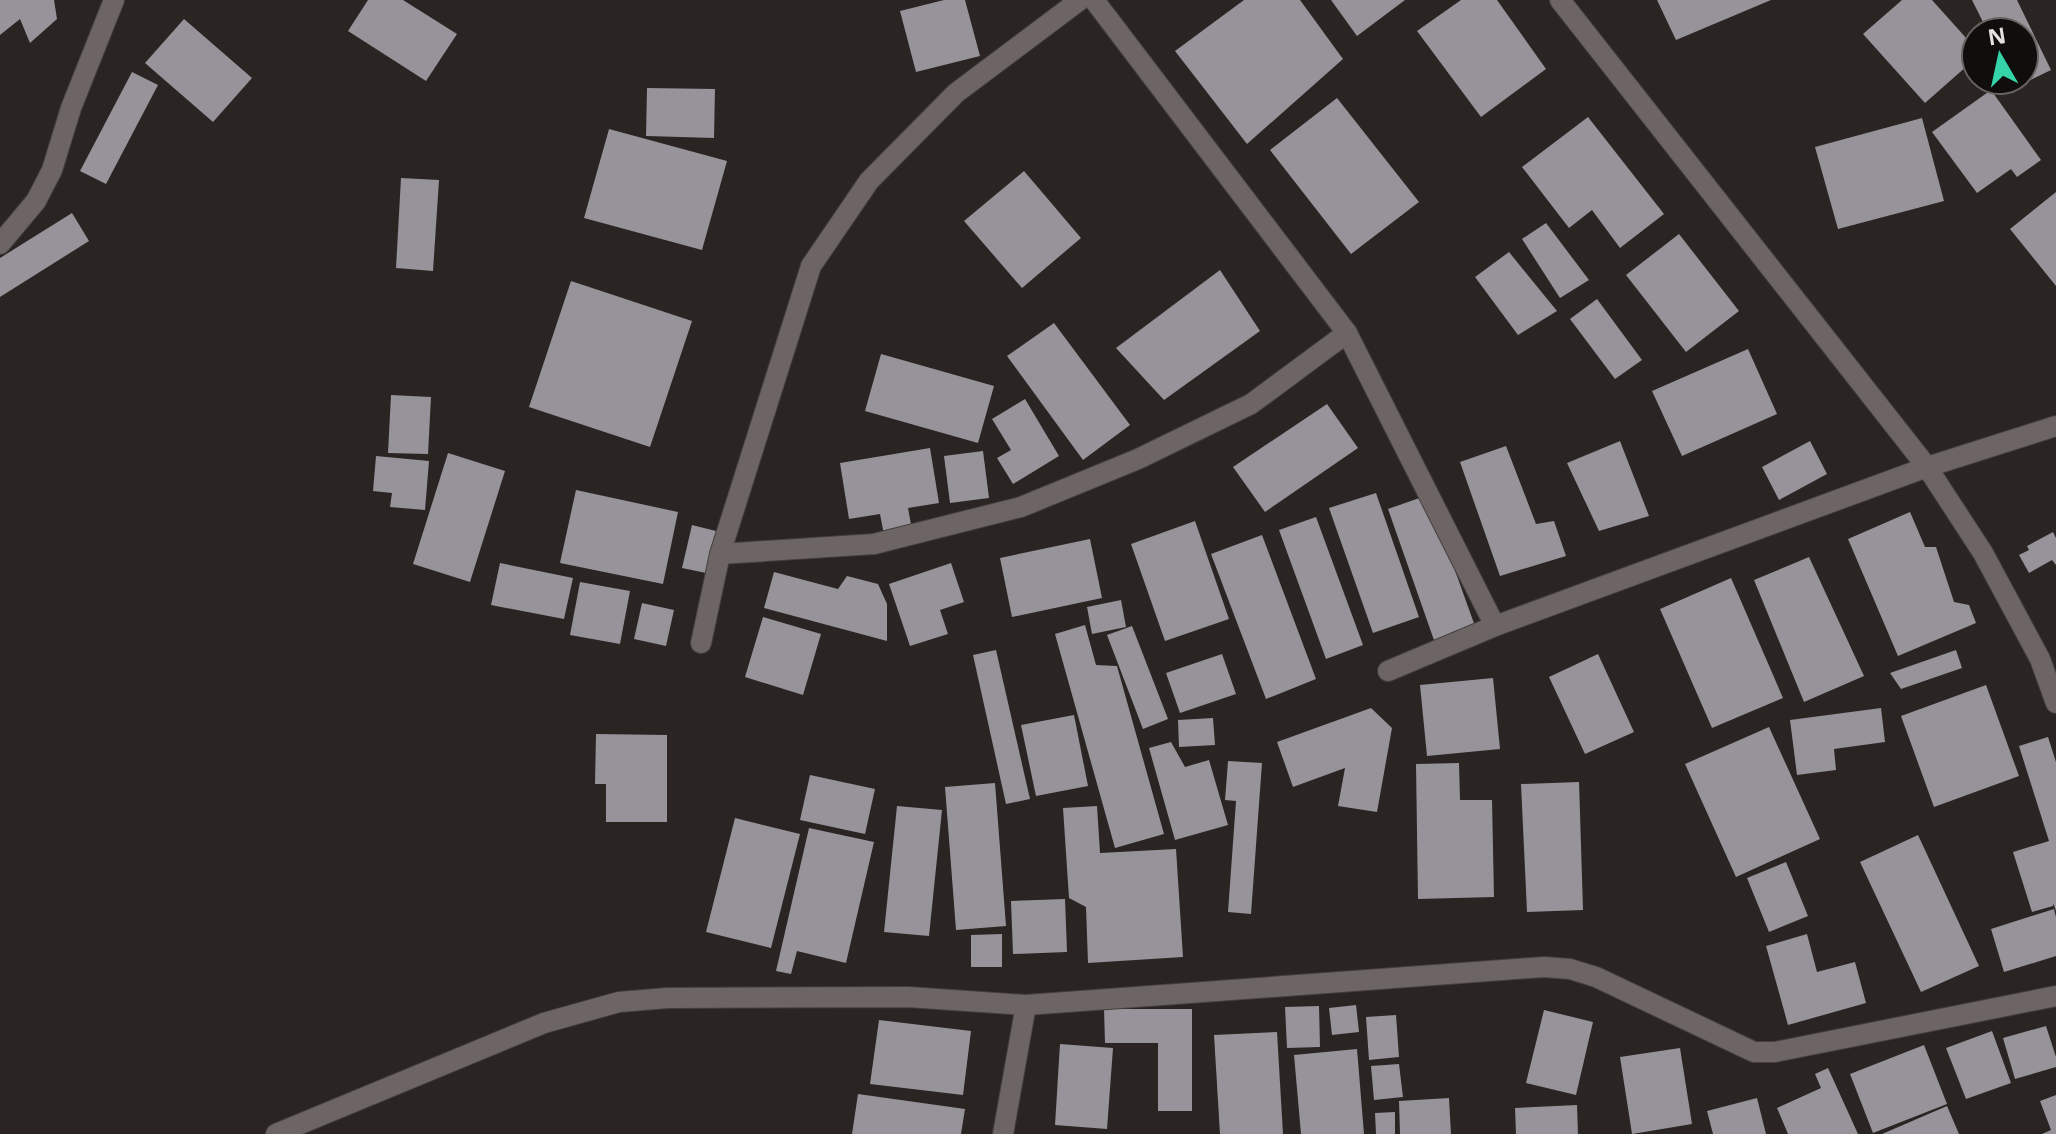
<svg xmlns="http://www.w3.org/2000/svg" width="2056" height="1134" font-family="'Open Sans',sans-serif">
<rect width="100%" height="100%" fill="#2a2422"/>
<g fill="#96939a">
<polygon points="0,0 54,0 57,19 30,43 20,19 0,35"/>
<polygon points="368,0 403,0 457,34 426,81 348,31"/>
<polygon points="944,0 965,0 980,56 916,72 900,11"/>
<polygon points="1244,0 1300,0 1343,59 1247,144 1175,51"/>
<polygon points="1331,0 1405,0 1357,36"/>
<polygon points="1461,0 1497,0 1546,69 1481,117 1417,31"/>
<polygon points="1657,0 1771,0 1676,40"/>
<polygon points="1902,0 1932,0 1976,49 1976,58 1925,103 1863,34"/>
<polygon points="1972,0 2017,0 2051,70 2016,87 2012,80 2024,80 2024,32 1988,32"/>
<polygon points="184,19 252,78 213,122 145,63"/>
<polygon points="132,72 158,85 106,184 80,171"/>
<polygon points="647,88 715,89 714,138 646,136"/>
<polygon points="1991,90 2041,160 2017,177 2011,169 1977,193 1932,132"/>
<polygon points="1337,98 1419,202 1351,254 1270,150"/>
<polygon points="1588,117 1664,214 1620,248 1592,210 1569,228 1522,167"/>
<polygon points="1922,118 1944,201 1838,229 1815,147"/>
<polygon points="609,129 727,161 702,250 584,218"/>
<polygon points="1024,171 1081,238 1022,288 964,221"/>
<polygon points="401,178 439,180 433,271 396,268"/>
<polygon points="2056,192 2056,286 2010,229"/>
<polygon points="72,213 89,241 0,297 0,258"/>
<polygon points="1546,223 1589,280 1560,298 1522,239"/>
<polygon points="1679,234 1739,311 1686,352 1626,275"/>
<polygon points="1509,252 1557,311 1518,335 1475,277"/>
<polygon points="1220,270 1260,331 1164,400 1116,348"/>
<polygon points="571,281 692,321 650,447 529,407"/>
<polygon points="1597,299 1642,360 1615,379 1570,319"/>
<polygon points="1054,323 1130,425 1083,460 1007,356"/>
<polygon points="1748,349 1777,414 1682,456 1652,391"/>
<polygon points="881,354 994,386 978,443 865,411"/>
<polygon points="391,395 431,397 428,454 388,453"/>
<polygon points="1025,399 1059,456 1013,484 997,458 1011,450 992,419"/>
<polygon points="1327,404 1358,448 1265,512 1233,467"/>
<polygon points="1620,441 1649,516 1599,531 1567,463"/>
<polygon points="1810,441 1827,474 1779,500 1762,467"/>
<polygon points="1506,446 1536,524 1554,521 1566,556 1500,576 1460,462"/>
<polygon points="930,448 939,503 908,508 912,530 884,535 880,514 849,519 840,463"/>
<polygon points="983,451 989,498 950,503 944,456"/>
<polygon points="448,453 505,471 470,582 413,564"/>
<polygon points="376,456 429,461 425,510 390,507 392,493 373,491"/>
<polygon points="576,490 678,512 663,584 560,563"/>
<polygon points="1376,493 1419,617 1373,633 1329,508"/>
<polygon points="1428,495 1476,629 1435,643 1388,509"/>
<polygon points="1910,512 1925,547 1936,547 1954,602 1969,605 1976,623 1898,656 1848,539"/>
<polygon points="1316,517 1363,645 1326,659 1279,530"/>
<polygon points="1195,521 1229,619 1165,641 1131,544"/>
<polygon points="692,525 720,532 711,574 682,568"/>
<polygon points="2053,532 2056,538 2056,565 2052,560 2029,573 2019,555 2029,550 2027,546"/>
<polygon points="1262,535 1316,679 1266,699 1211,554"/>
<polygon points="1090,539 1102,598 1012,617 1000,558"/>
<polygon points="1809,557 1864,676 1804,702 1754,580"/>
<polygon points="500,563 573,578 564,619 491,605"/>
<polygon points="951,563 964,602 940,610 948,634 910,646 889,584"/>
<polygon points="774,572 838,589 847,576 878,584 887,604 887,641 764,608"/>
<polygon points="1731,578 1783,698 1712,728 1660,609"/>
<polygon points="580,582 630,591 620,644 570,635"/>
<polygon points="1121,600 1126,627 1092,634 1087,607"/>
<polygon points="642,603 674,610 666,646 634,639"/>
<polygon points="763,617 821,634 803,695 745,677"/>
<polygon points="1085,625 1096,665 1117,666 1164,834 1115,848 1055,634"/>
<polygon points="1132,626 1168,719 1143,729 1107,635"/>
<polygon points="996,650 1030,799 1006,804 973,655"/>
<polygon points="1956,650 1962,668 1901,689 1890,673"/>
<polygon points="1222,654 1236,694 1180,713 1166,673"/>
<polygon points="1598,654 1634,732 1585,754 1549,677"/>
<polygon points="1493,678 1500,749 1427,756 1420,685"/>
<polygon points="1986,685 2019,776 1934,807 1901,716"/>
<polygon points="1371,708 1392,728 1377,812 1338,806 1345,768 1293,787 1277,742"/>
<polygon points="1881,708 1885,742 1834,749 1836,770 1797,775 1790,720"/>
<polygon points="1074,715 1088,786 1036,796 1021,725"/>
<polygon points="1213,718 1215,745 1179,747 1178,720"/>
<polygon points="1769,727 1820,839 1736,877 1685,764"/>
<polygon points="596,734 667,735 667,822 606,822 606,784 595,784"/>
<polygon points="2048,737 2056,762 2056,911 2053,903 2053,906 2032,912 2013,852 2049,841 2019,746"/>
<polygon points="1171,742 1185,767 1209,760 1228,825 1175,840 1149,748"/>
<polygon points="1228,761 1262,763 1251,914 1228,912 1236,801 1225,800"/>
<polygon points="1459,763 1460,800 1492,800 1494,897 1418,899 1416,764"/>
<polygon points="810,775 875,789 865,834 800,820"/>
<polygon points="1579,782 1583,910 1527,912 1521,784"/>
<polygon points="995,783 1006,926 956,930 945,787"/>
<polygon points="897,806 942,810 929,936 884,932"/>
<polygon points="1097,806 1100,853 1176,849 1183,957 1088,963 1086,907 1069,898 1063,808"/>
<polygon points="735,818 800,834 771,948 706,932"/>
<polygon points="809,828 874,842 846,963 797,951 791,974 776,971"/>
<polygon points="1918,835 1979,966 1921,992 1860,862"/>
<polygon points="1786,862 1808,916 1769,932 1747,878"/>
<polygon points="1065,899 1067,952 1013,954 1011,901"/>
<polygon points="2054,909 2056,917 2056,956 2004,972 1991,929"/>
<polygon points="1002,934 1002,967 971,967 971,935"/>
<polygon points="1807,934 1817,972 1855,962 1866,1003 1788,1025 1766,946"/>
<polygon points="1356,1005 1359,1032 1332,1035 1329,1008"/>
<polygon points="1319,1006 1320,1047 1287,1048 1285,1007"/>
<polygon points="1104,1009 1192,1009 1192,1111 1158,1111 1158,1043 1105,1043"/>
<polygon points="1544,1010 1593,1022 1576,1095 1526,1083"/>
<polygon points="1396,1015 1399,1057 1369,1060 1366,1017"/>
<polygon points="879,1020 971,1031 963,1095 870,1084"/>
<polygon points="2046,1026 2056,1057 2056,1067 2015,1079 2003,1038"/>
<polygon points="1992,1031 2011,1083 1966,1099 1946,1048"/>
<polygon points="1277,1032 1283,1134 1220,1134 1214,1035"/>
<polygon points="1060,1044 1113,1048 1107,1129 1055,1125"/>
<polygon points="1924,1045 1947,1104 1873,1133 1850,1074"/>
<polygon points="1680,1048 1692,1124 1632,1134 1620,1057"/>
<polygon points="1357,1049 1364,1134 1301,1134 1294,1055"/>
<polygon points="1399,1064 1403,1097 1374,1100 1371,1066"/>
<polygon points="1828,1068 1858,1134 1788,1134 1777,1108 1821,1088 1815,1074"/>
<polygon points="858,1094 965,1109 961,1134 852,1134"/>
<polygon points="2056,1095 2056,1134 2042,1134 2051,1130 2040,1101"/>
<polygon points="1449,1098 1451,1134 1400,1134 1399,1101"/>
<polygon points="1757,1098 1766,1134 1713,1134 1707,1111"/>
<polygon points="1577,1105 1578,1134 1516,1134 1515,1108"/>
<polygon points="1947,1106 1959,1134 1882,1134"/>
<polygon points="1395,1112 1395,1134 1376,1134 1375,1113"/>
</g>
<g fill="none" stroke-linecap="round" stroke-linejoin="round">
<defs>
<g id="minor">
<polyline points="1094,0 1347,333 1495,626"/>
<polyline points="1560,0 1927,467 1983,553 2040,659 2056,703"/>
<polyline points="0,244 36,201 52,170 71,108 114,0"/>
<polyline points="720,554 874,544 1021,507 1138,459 1251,404 1347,333"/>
<polyline points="701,643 720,554 811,266 869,181 956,93 1080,0"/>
<polyline points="1388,671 1495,626 1927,467 2056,426"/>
<polyline points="276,1134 544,1023 619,1002 667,998 908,997 1026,1005 1544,967 1570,969 1596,977 1754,1052 1775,1052 2056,996"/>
<polyline points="1003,1134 1026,1005"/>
</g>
</defs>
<use href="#minor" stroke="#45403e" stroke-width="22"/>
<use href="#minor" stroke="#6c6563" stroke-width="20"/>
</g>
<g transform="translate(2000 56) rotate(351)"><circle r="38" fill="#100e0d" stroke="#666361" stroke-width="2"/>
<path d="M0-6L14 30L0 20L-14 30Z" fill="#34d4a8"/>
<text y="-12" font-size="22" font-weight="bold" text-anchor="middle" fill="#e6e2e0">N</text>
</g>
</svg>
